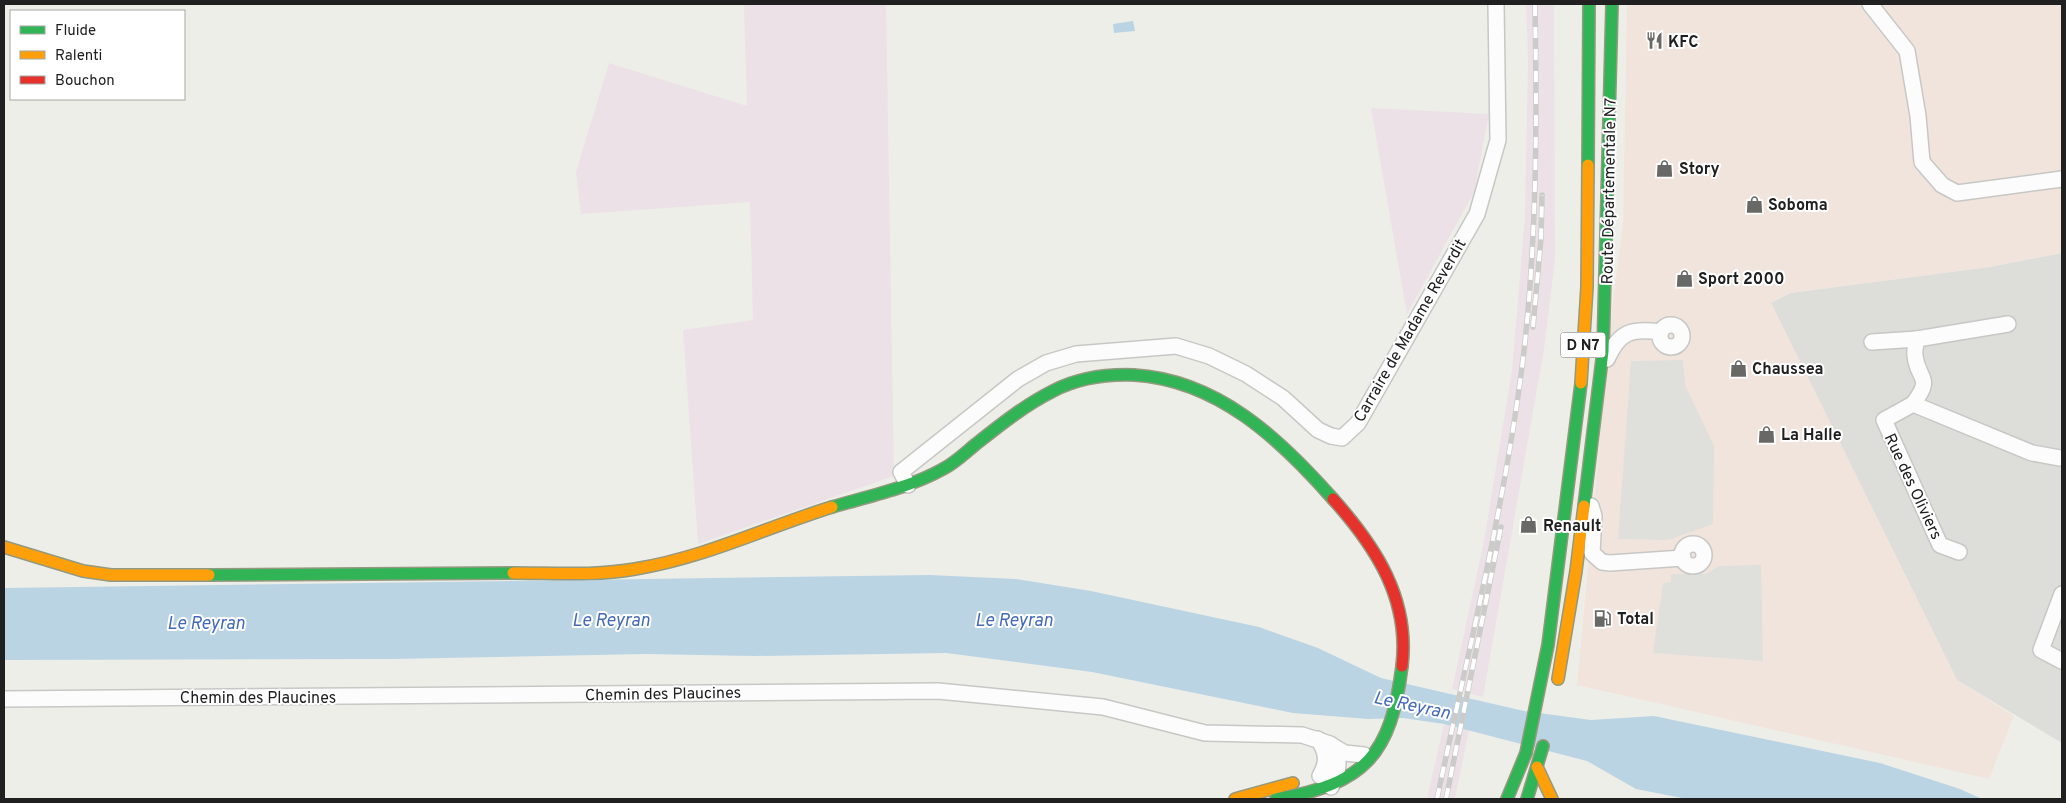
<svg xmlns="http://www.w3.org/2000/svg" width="2066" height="803" font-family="Overpass,sans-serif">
<rect width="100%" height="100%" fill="#eeeee9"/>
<polygon fill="#ddddda" points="2062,253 2062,743 1957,680 1771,303 1790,293 1989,267"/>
<polygon fill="#f1e4dd" points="1627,4 2062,4 2062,253 1989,267 1790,293 1771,303 1957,680 2014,716 1989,779 1577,685 1611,318 1623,222"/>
<g fill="#ece1e6">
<polygon points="744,4 886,4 894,476 698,544 683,330 753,320 750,202 581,214 576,172 609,63 747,106"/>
<polygon points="1526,4 1554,4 1555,260 1544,349 1483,697 1452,689 1484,541 1512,370 1525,216 1528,59"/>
<polygon points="1371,108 1489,114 1474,192 1407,314"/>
<polygon points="1444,724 1469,730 1455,799 1427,799"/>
</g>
<g fill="#dfdfdc">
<polygon points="1683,360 1685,385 1714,446 1713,524 1668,540 1618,539 1631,361"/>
<polygon points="1761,565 1763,661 1653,653 1663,583 1671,582 1671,574 1706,574 1719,566"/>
</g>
<g fill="#bad4e4">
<polygon points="1133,21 1135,31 1114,33 1113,24"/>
<polygon points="930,575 1016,579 1091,591 1259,627 1318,648 1381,678 1524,711 1591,720 1654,716 1880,763 1960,789 1982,799 1687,799 1636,789 1587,761 1444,724 1403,718 1368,719 1293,713 1092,672 946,653 754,656 645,654 391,659 4,660 4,588"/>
</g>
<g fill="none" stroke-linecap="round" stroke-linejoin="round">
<defs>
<g id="street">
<polyline points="1870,4 1907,51 1918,116 1922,162 1942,185 1957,193 2062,179"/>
<circle cx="1671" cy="336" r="11"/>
<polyline points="1872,342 1917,339"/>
<path d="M1607 359C1619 332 1631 328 1660 332"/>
<path d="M1913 404C1934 376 1918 381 1915 356 1914 351 1916 344 1917 339L2008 324"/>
<polyline points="908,485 901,472 1018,379 1046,363 1076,354 1176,346 1209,356 1246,374 1283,398 1318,430 1331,436 1342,438 1358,423 1477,214 1498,140 1496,4"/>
<polyline points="1591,506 1594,516 1592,553 1602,562 1610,563 1683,558"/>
<circle cx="1693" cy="555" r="11"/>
<polyline points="1959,552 1940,545 1884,420 1913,404 2032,453 2060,458"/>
<polyline points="2062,594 2041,650 2062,661"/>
<path d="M4 699 938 691 1103 707 1205 733 1302 735 1330 744 1336 748C1340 763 1338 774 1331 787"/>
<path d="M1318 739C1327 753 1328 762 1320 776"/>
<polyline points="1336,748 1345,753 1364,755"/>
</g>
<g id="fast">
<polyline points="1588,165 1589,4"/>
<polyline points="1584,506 1603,351 1612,4"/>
<path d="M832 507C869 496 909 488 943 469 955 463 965 453 976 444 1000 425 1025 405 1053 391 1078 378 1106 374 1134 375 1218 380 1280 439 1333 499"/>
<polyline points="209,575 513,573"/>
<path d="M1276 799C1365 784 1391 755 1402 666"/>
<polyline points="1507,799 1526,753 1548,645 1581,383"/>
<polyline points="1527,799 1543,746"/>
</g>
<g id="slow">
<polyline points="1581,383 1587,287 1588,165"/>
<polyline points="4,547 83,571 111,575 209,575"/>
<path d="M513 573C554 573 595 576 635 569 704 558 767 527 832 507"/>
<polyline points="1558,679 1576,571 1584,506"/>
<polyline points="1537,767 1552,799"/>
<polyline points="1235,799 1293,783"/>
</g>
<path id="jam" d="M1333 499C1376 547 1410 599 1402 666"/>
</defs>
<use href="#street" stroke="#c7c7c5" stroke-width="18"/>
<use href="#fast" stroke="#939a7f" stroke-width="14"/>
<use href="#slow" stroke="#939a7f" stroke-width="14"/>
<use href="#jam" stroke="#939a7f" stroke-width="14"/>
<use href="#street" stroke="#fcfcfc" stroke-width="15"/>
<use href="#fast" stroke="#30b455" stroke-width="11"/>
<use href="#slow" stroke="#ff9f0a" stroke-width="11"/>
<use href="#jam" stroke="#e5322d" stroke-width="11"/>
<defs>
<g id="rail">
<polyline points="1533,327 1541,238 1542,195"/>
<path d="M1437 799C1468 651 1506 502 1524 351 1537 235 1537 120 1535 4"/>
<polyline points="1446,799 1501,527"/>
</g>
</defs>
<use href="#rail" stroke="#cbcbca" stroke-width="5.5"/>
<use href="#rail" stroke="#fff" stroke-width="4" stroke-dasharray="11" stroke-linecap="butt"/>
</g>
<defs>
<symbol id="restaurant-bare" viewBox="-9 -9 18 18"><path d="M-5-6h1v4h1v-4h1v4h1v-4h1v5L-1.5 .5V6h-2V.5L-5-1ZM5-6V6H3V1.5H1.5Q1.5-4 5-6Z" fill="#686866" stroke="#fff" stroke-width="2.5" paint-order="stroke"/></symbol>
<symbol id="shop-bare" viewBox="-9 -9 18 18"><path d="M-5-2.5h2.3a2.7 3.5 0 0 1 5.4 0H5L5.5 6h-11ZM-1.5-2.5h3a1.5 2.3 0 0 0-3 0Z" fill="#686866" stroke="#fff" stroke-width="2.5" paint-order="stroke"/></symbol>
<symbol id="fuel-bare" viewBox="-9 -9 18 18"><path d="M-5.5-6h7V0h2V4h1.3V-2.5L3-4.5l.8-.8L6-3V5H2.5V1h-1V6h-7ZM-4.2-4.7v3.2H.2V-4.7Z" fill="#686866" stroke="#fff" stroke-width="2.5" paint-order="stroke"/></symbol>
</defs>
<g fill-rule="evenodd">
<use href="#restaurant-bare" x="1642" y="28" width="25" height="25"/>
<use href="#shop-bare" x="1652" y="156" width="25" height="25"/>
<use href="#shop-bare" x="1742" y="192" width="25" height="25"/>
<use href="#shop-bare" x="1672" y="266" width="25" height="25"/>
<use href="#shop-bare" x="1726" y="356" width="25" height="25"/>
<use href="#shop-bare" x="1754" y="422" width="25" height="25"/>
<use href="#shop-bare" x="1516" y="512" width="25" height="25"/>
<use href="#fuel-bare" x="1590" y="606" width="25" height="25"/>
</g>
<g text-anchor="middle" stroke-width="4" stroke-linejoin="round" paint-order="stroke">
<rect fill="#fff" stroke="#636363" stroke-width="1" x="1560.5" y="332.5" width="45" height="25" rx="4"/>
<g font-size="15" font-weight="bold" fill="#202020">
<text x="1583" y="350">D N7</text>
</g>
<g font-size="16" font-weight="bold" fill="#202020" stroke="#fff" text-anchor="start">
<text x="1668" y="47">KFC</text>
<text x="1679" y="174">Story</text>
<text x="1768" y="210">Soboma</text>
<text x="1698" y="284">Sport 2000</text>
<text x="1752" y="374">Chaussea</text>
<text x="1781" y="440">La Halle</text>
<text x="1543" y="531">Renault</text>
<text x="1617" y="624">Total</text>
</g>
<g font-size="16" fill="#202020" stroke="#fff">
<text transform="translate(1608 191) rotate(-89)" y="6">Route Départementale N7</text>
<text transform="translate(1409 330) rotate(-60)" y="6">Carraire de Madame Reverdit</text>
<text transform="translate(1914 486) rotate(65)" y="6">Rue des Oliviers</text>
<text transform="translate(663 693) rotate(-1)" y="6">Chemin des Plaucines</text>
<text x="258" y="703">Chemin des Plaucines</text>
</g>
<g font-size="18" font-style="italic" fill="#446ab9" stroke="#fff">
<text x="611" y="626">Le Reyran</text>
<text x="1014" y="626">Le Reyran</text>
<text x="206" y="629">Le Reyran</text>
<text transform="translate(1412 705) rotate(12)" y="6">Le Reyran</text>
</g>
</g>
<rect width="2066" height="803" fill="none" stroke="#202020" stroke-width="10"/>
<rect x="10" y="10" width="175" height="90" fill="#ffffff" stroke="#a6a6a6"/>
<rect x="20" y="26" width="25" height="8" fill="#30b455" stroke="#a6a6a6"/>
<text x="55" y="35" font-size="15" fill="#202020">Fluide</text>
<rect x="20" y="51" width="25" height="8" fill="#ff9f0a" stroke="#a6a6a6"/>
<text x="55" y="60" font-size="15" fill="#202020">Ralenti</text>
<rect x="20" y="76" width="25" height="8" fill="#e5322d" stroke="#a6a6a6"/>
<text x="55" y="85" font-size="15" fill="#202020">Bouchon</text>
</svg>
